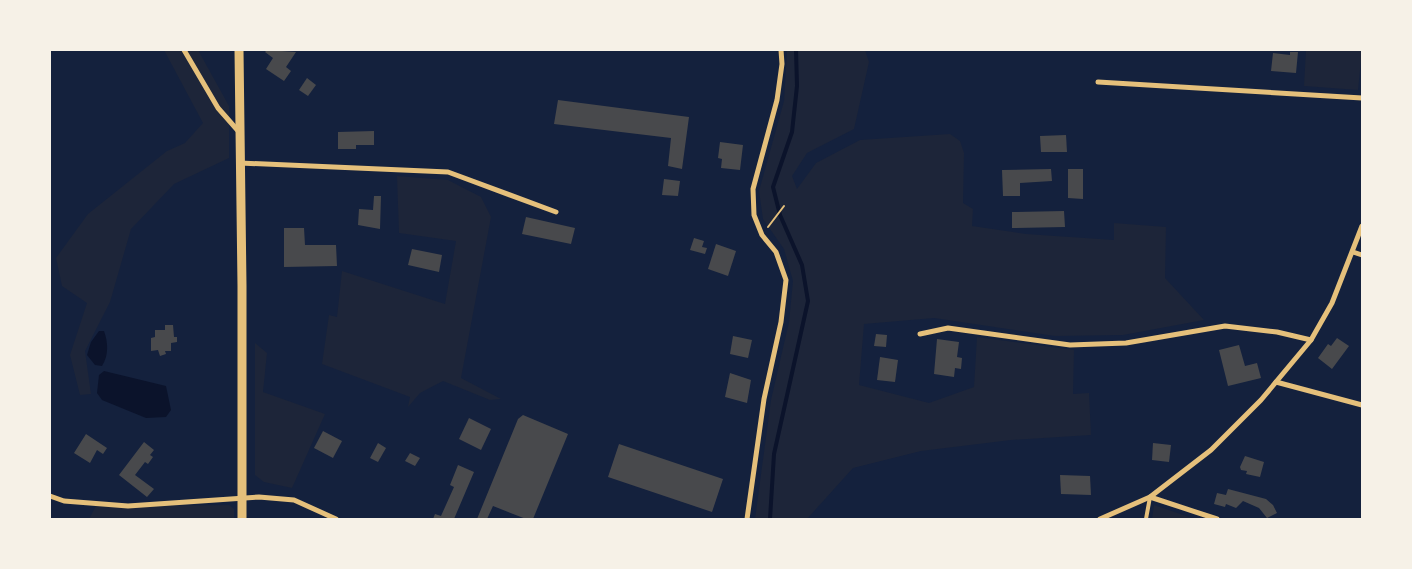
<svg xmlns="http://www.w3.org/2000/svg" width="1412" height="569" font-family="'PT Sans Narrow',sans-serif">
<rect width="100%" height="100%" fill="#14213d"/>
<g fill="#1d2539">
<polygon points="164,50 198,50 229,106 229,158 174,184 131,229 110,302 85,351 91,394 80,395 70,355 87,303 62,286 56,258 88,214 167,151 185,143 203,123"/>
<polygon points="787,50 865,50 869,62 854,129 807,153 792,176 797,189 816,163 860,140 950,134 960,141 964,153 963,203 973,209 972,226 1026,234 1114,240 1114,223 1166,227 1165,278 1204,320 1123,335 1055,336 934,318 864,324 859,385 929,403 974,387 977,337 1074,350 1073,394 1089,393 1091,435 1011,440 921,451 853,468 807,519 755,519 771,400 789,322 793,281 784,249 763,219 759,191 784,101"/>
<polygon points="1306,50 1362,50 1358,90 1304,86"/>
<polygon points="397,176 448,180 481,197 491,217 461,378 501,399 490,400 443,381 420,393 408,407 410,397 322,364 329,315 337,317 342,271 445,304 456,241 399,233"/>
<polygon points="255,343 267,353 263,392 325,414 292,488 264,482 255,475"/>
<polygon points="97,504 128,506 229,505 234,509 234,519 89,519"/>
<polygon points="1154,505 1195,519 1152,519"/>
</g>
<g fill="#0b132b">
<path d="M99 331H104C108 342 109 355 102 366L95 365 87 355 91 342Z"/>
<polygon points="104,371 166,386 171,410 166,417 146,418 102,400 97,393 99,375"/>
</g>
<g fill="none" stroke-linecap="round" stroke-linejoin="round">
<polyline stroke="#0b132b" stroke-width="4" points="770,519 774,454 808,301 802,265 780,215 773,187 792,132 797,86 796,50"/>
</g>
<g fill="#48494c">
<polygon points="267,50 296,52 286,67 291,71 284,81 266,69 273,58 265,52"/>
<polygon points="1290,52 1298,52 1296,73 1271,71 1273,53 1290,55"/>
<polygon points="307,78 316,85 308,96 299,90"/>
<polygon points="558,100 689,117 682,169 668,166 671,138 554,124"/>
<polygon points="374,131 374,145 356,145 356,149 338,149 338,132"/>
<polygon points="1066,135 1067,152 1041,152 1040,136"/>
<polygon points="720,142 743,145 740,170 721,168 722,159 718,158"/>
<polygon points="1051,169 1052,181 1020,183 1020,196 1003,196 1002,170"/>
<polygon points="1068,169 1083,169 1083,199 1068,198"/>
<polygon points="664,179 680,181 678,196 662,195"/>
<polygon points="374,196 381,196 380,229 358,225 359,209 373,210"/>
<polygon points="1064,211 1065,227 1012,228 1012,212"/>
<polygon points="526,217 575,228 571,244 522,234"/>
<polygon points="284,228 304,228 305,245 336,245 337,266 284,267"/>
<polygon points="694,238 704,241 702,247 707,248 705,254 690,250"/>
<polygon points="716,244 736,251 728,276 708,269"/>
<polygon points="412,249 442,255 439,272 408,265"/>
<polygon points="165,325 173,325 174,337 177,337 177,342 171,343 171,351 165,351 166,354 160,356 158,350 151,351 151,338 155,337 155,330 165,330"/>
<polygon points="876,334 887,335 886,347 874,346"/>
<polygon points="733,336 752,340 748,358 730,354"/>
<polygon points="1337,338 1349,346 1332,369 1318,358 1328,344 1331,346"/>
<polygon points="937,339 959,342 957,357 962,358 961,369 955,368 954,377 934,374"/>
<polygon points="1239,345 1245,366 1257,363 1261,378 1228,386 1219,350"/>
<polygon points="880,357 898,360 895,382 877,380"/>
<polygon points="730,373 751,380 747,403 725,397"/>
<polygon points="523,415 568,434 533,519 526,519 493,506 487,519 477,519 518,419"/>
<polygon points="469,418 491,429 481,450 459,439"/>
<polygon points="323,431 342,441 333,458 314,448"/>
<polygon points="86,434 107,448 103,454 97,450 90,463 74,453"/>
<polygon points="144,442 154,450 150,455 153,457 148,464 145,462 135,475 154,489 147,497 119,475"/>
<polygon points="378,443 386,448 378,462 370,458"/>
<polygon points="1153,443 1171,445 1169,462 1152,460"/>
<polygon points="619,444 723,479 712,512 608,477"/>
<polygon points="410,453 420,458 415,466 405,461"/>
<polygon points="1245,456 1264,462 1260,477 1246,474 1247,471 1241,470 1240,467"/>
<polygon points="458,465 474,472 454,519 433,519 435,514 441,516 454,487 450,485"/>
<polygon points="1060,475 1090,476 1091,495 1061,494"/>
<polygon points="1228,489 1266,499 1273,505 1277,513 1267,518 1259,508 1243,501 1236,508 1226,504 1225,507 1214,504 1217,493 1226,495"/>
</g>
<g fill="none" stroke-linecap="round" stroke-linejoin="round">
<polyline stroke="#e5c07b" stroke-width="2" points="768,227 784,206"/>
<polyline stroke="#e5c07b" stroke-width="4" points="1146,519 1150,497"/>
<g stroke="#e5c07b" stroke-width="5">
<polyline points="184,50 218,108 240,133"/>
<polyline points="1098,82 1362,98"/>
<polyline points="240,163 448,172 556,212"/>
<polyline points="1353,252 1362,255"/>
<polyline points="920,334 948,328 1070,345 1126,343 1225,326 1277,332 1311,340"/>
<polyline points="1276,382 1362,405"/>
<polyline points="50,496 64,501 128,506 259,497 294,500 336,519"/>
<polyline points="1150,497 1217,519"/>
<polyline points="747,519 764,399 781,322 786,280 776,252 762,235 754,215 753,189 777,100 782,64 781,50"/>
<polyline points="1100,519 1150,497 1211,450 1261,400 1311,340 1332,303 1362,226"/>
</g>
<polyline stroke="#e5c07b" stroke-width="9" points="239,50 242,286 242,519"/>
</g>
<rect width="1412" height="569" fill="none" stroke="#f6f1e7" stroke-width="102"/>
</svg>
